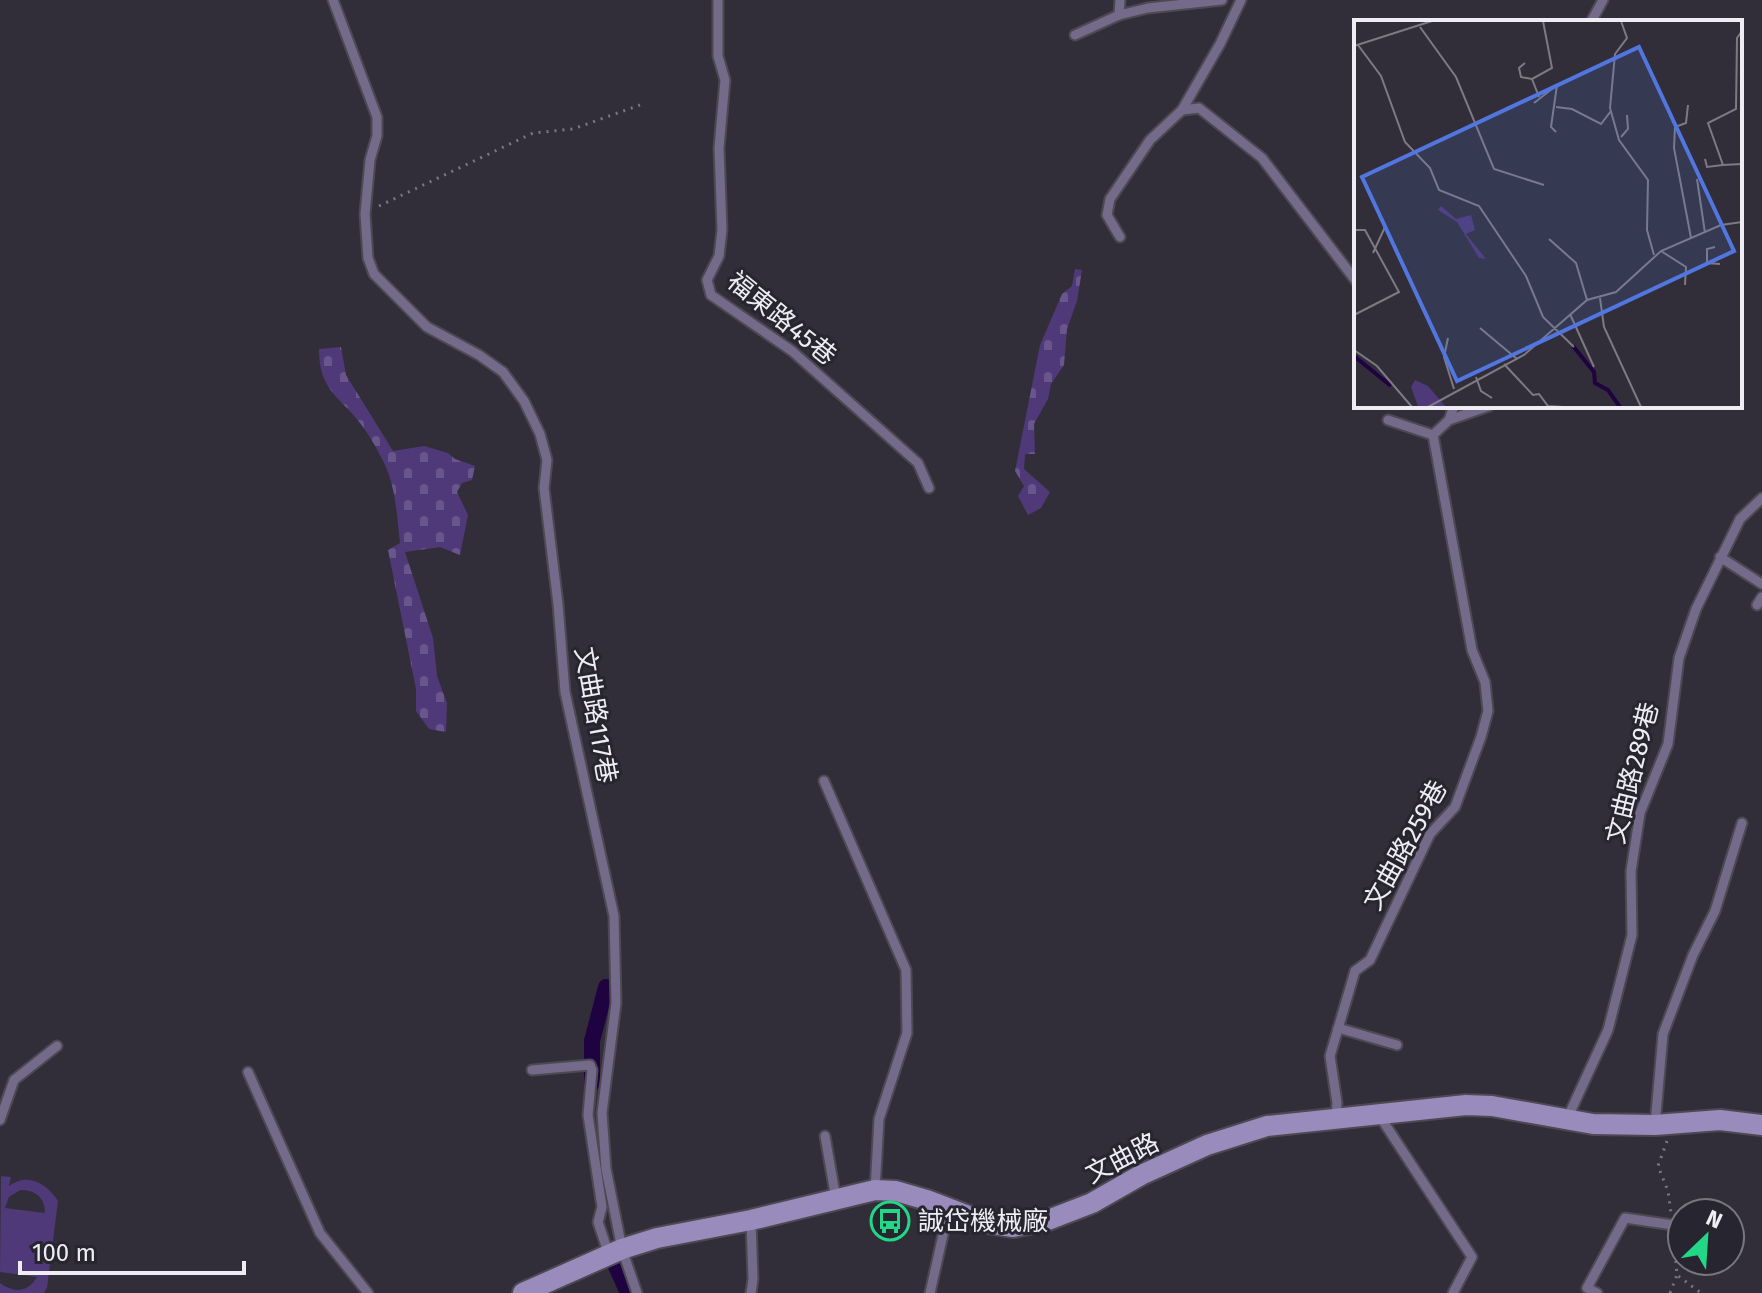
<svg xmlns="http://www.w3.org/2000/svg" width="1762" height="1293" font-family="'Fira Sans','Noto Sans TC',sans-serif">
<defs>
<pattern id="cemetery-stones" width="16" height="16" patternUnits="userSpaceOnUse" patternTransform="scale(2)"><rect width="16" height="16" fill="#4f3978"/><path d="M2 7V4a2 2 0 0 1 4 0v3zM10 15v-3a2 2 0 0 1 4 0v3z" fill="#69568c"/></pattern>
</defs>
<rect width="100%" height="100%" fill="#312e39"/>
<g fill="url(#cemetery-stones)">
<polygon points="1075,269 1082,270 1077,301 1067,329 1064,365 1051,384 1048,399 1034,424 1035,454 1025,454 1024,469 1050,492 1041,508 1028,515 1018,496 1024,486 1015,471 1040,345 1062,294 1072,286"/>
<path d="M341 347 346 375 393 451 424 446 448 453 455 459 475 466 472 480 462 483 457 492 468 515 460 555 440 547 405 552 433 638 437 676 447 703 446 732 429 729 416 711V689L388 550 400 543C397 517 396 489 385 465 379 452 371 438 363 427 342 397 319 393 319 349Z"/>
</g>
<path fill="#4f3978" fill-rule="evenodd" d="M1 1176 11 1177 9 1186C28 1172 47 1184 58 1201L47 1288 44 1293H0V1283C13 1293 28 1293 37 1277L0 1272ZM20 1190C35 1190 45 1197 45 1213L5 1208 9 1197Z"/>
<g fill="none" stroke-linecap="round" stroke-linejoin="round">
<g stroke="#1f0340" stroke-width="16">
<polyline points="592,1083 592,1041 606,987"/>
<polyline points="610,1253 628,1293"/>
</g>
<defs>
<g id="lane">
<polyline points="333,0 377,117 377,136 370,160 365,214 368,258 374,274 427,327 479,355 503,372 524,401 540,434 547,460 544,488 558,604 565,692 614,916 616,1003 602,1113 606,1169 622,1249 637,1293"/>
<polyline points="718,0 718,56 725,80 719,148 722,230 719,256 707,280 711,295 792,351 918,463 929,488"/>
<polyline points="1119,15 1120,0"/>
<polyline points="1591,22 1603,0"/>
<polyline points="1075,35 1119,15 1148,8 1222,0"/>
<polyline points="1182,110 1199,108 1262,158 1356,281"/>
<polyline points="1120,237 1107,215 1110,199 1150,140 1182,110 1220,44 1241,0"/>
<polyline points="1388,420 1433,435"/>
<polyline points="1449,420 1489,406"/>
<polyline points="1720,557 1762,584"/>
<polyline points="1757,605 1762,597"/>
<polyline points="824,781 906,970 907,1033 879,1119 875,1190"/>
<polyline points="1338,1028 1397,1045"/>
<polyline points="532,1070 590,1065 592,1070 588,1115 602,1207 598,1222 609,1255"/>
<polyline points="248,1072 320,1233 368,1293"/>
<polyline points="1379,1115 1472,1257 1453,1293"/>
<polyline points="1336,1117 1337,1103 1330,1056 1355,971 1370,960 1430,834 1455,807 1481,737 1488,711 1485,682 1472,650 1433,435 1449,420 1454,406"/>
<polyline points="1567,1119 1608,1030 1632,935 1631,871 1640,813 1668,744 1679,658 1696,609 1740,519 1762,498"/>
<polyline points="0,1120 14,1080 57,1046"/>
<polyline points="1655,1125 1663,1034 1693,955 1715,911 1742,823"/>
<polyline points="825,1136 836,1199"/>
<polyline points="751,1293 753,1279 751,1221"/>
<polyline points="930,1293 949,1208"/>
<polyline points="1597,1293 1587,1288 1625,1218 1673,1225"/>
</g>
<polyline id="secondary" points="523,1293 622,1249 657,1238 751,1220 875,1190 896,1191 927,1200 987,1223 1013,1227 1048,1220 1092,1203 1141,1175 1207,1145 1267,1126 1466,1105 1492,1106 1593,1124 1655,1125 1720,1120 1762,1125"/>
</defs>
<use href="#lane" stroke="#4c4953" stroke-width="13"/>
<use href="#secondary" stroke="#4c4953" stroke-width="24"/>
<g stroke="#797780" stroke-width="3" stroke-dasharray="2 6" stroke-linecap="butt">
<polyline points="379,206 533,133 573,129 640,105"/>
<polyline points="1667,1141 1658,1166 1668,1191 1671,1213"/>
<polyline points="1674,1237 1677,1275 1701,1293"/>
<polyline points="1670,1293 1677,1275"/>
</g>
<use href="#lane" stroke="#736b89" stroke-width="9"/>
<use href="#secondary" stroke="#998bbb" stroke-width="20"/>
</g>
<defs>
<symbol id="bus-ring" viewBox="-11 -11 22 22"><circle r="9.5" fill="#27252f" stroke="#22d887" stroke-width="1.5"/><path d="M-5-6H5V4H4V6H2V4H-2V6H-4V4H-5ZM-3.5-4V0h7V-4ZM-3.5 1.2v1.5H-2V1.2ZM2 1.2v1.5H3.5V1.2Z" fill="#22d887"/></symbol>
</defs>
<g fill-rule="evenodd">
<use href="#bus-ring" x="868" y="1199" width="44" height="44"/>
</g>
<g text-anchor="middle" stroke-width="6" stroke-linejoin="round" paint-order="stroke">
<g font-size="26" fill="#efedf4" stroke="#27252f">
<text transform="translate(782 318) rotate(39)" y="9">福東路45巷</text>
<text transform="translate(596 715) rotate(80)" y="9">文曲路117巷</text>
<text transform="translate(1632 773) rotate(-76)" y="9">文曲路289巷</text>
<text transform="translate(1405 845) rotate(-61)" y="9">文曲路259巷</text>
<text transform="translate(1122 1158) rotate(-27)" y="9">文曲路</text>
</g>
<g font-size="26" fill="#efedf4" stroke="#27252f" text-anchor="start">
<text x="918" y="1230">誠岱機械廠</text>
</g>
</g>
<g transform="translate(1354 20)">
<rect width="388" height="388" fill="#312e39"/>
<path d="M87 186 102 199 117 195 121 210 112 214 132 239 125 238 103 202 84 190ZM61 360 74 366 92 387 64 386 57 367Z" fill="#4f3978"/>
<path fill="none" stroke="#1f0340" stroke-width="4" d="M219 326 240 352 241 363 254 370 266 387M0 336 37 366"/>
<path fill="none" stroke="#7d7a84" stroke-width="2" d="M267 1 273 18 261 34 256 88 265 120 294 160 293 210 300 235M66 7 102 57 140 149 190 165M388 11 383 18 382 89 354 103 369 145 388 144M4 25 27 56 51 122 76 148 85 170 125 186 172 256 189 297 220 327M0 26 78 1M171 43 165 48 167 57 178 59M185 77 178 59 198 48 189 1M180 83 203 65M334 85 332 103 321 107 320 128 337 218M202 87 218 89 247 104 257 91M202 112 197 107 203 65M267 117 274 109 273 95M351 139 353 147 369 145M343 159 351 213M0 210H11L45 272 0 295M195 219 222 243 233 280M361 227 353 229V243L366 244M307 231 332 247 331 265M19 233 31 207M246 278 250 307 287 387M216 294 240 347M126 308 163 339M94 318 90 337 100 369M0 330 23 346 58 387M150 344 179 375 185 374 194 386 209 387M122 357 127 371 138 378M74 387 170 335 233 280 262 272 307 231 367 205 388 202"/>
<path fill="#5276df" fill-opacity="0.15" stroke="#5276df" stroke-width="4" d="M285 27 380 231 103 361 8 157Z"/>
<rect width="388" height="388" fill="none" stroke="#efedf4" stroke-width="4"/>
</g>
<g transform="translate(1706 1237) rotate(25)"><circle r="38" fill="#27252f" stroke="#77757e" stroke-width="2"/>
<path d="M0-6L14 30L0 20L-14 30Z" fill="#22d887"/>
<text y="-12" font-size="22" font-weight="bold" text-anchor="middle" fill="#efedf4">N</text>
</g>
<path d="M20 1261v12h224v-12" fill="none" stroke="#efedf4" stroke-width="4"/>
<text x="32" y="1261" font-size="24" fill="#efedf4" stroke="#27252f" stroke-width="6" paint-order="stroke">100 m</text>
</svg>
